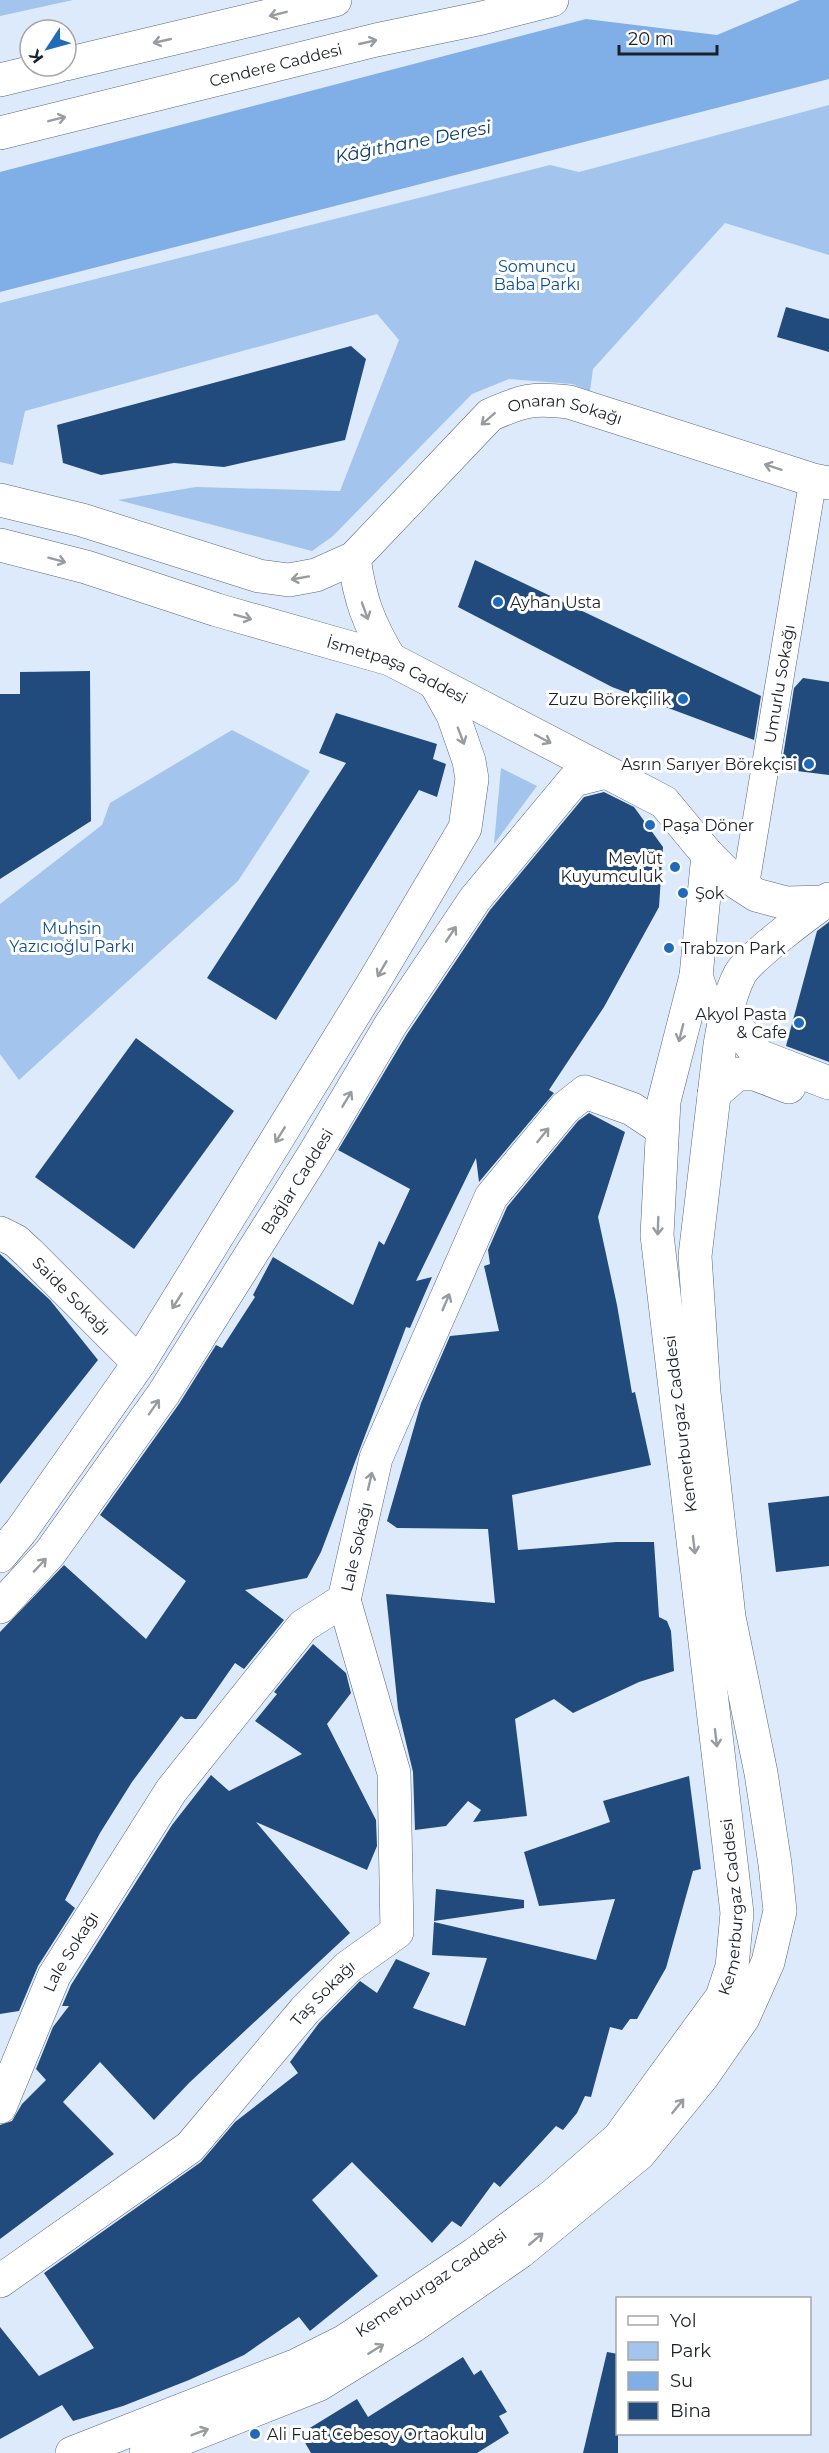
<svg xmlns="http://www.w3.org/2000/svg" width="829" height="2453" font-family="Montserrat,sans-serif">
<rect width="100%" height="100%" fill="#ddeafc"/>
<g fill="#a2c4ed">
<polygon points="0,0 73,0 0,16"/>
<polygon points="829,105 829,255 725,223 593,369 590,391 572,384 509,379 472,394 333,536 312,551 118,500 196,487 340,491 399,340 377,314 25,411 13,465 0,462 0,303 550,165 579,172"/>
<polygon points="232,730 310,771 238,881 19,1080 0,1054 0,904 102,825 110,803"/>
<polygon points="501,768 537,786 494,844"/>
</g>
<polygon fill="#80aee6" points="800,0 829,0 829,79 0,292 0,172 586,19 717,35"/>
<g fill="#204b7c">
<polygon points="786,307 829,319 829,352 777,337"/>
<polygon points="351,346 366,359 345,440 224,467 174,463 101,475 63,463 57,425"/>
<polygon points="475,560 761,696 754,740 612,687 458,607"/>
<polygon points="90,671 91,821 0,879 0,694 20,694 20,672"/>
<polygon points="803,678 829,682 829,775 781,769 794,688"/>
<polygon points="336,713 437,744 433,759 446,764 437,797 419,790 276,1020 207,978 346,763 319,753"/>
<polygon points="604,792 634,807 663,847 659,907 604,1007 549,1090 554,1093 479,1182 476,1158 416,1281 432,1277 410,1328 406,1327 321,1552 307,1578 245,1590 284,1620 244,1669 235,1663 196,1719 185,1719 181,1716 132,1782 100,1833 65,1900 75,1908 38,1966 19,2011 0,2014 0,1632 64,1565 146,1639 186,1581 100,1515 179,1404 216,1345 222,1348 255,1297 253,1295 273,1257 353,1305 379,1241 384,1245 410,1189 338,1150 407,1034 490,910 584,797"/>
<polygon points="829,922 829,1062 786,1046 817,931"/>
<polygon points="136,1038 234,1111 134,1249 35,1177"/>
<polygon points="589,1113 625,1132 598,1217 617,1305 632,1393 635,1392 651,1465 512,1495 518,1550 616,1542 654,1542 659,1617 667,1621 671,1631 674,1671 639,1682 573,1713 554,1699 515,1719 527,1816 473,1822 481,1810 468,1801 446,1826 415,1830 413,1772 398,1709 386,1594 495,1603 488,1529 397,1528 387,1521 421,1403 450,1336 499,1331 484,1266 490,1264 488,1250 507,1207 578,1121"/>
<polygon points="0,1254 50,1300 98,1360 0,1484"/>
<polygon points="829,1496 829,1566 776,1572 768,1503"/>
<polygon points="313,1644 346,1673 351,1693 327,1724 376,1820 377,1846 367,1870 256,1822 350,1933 189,2083 154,2120 100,2062 63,2102 114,2154 0,2239 0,2125 12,2121 22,2104 46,2080 36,2069 53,2027 69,2006 62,2006 71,1985 172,1825 211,1775 229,1791 302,1754 255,1721 277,1694 274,1692"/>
<polygon points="689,1776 701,1869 693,1871 666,1968 637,2019 630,2019 622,2030 610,2027 591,2097 585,2096 577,2113 563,2130 556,2126 500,2187 494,2182 461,2227 452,2221 432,2243 352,2162 312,2200 378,2276 310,2331 299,2317 244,2355 189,2380 123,2406 73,2421 62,2405 0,2439 0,2327 39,2376 94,2348 44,2273 201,2162 235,2122 298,2073 290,2062 319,2023 360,1981 377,1993 396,1959 430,1973 413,2008 465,2026 487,1958 432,1955 434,1922 596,1960 615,1899 539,1906 524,1852 610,1822 603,1801"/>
<polygon points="436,1889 524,1900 524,1908 434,1921"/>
<polygon points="607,2352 618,2354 618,2453 583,2453"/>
<polygon points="463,2357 474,2375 481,2370 507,2412 499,2416 509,2433 477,2453 311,2453 300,2434 357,2399 368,2417"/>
</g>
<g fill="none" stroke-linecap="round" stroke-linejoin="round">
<defs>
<g id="pedestrian">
<path id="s1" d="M745 888 813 480"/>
</g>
<g id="minor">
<path id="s2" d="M0 1233 16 1241 29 1253 139 1363"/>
<path id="s3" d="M0 2107 54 1976 171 1791 303 1626 344 1600 376 1458 491 1197 565 1108 585 1092 632 1109 662 1129"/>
<path id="s4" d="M0 2281 190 2147 305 2010 348 1967 397 1932 394 1773 344 1600"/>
</g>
<g id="tertiary">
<polyline points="726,1012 759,1056 829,1083"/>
<polyline points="714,1094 737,1074 755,1074 789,1087"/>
<polyline points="0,1556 21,1531 139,1363 372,985 465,828 472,779 469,761 453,715 435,683"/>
<path id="s5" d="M0 1607 50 1553 164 1393 316 1151 391 1024 475 899 574 780 606 772"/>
</g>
<g id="secondary">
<path id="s6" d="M0 500 82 520 259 576 289 580 316 575 354 558 490 415C523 400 533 398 569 402L813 480 829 483"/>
<path id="s7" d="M0 545 86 567 217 610 390 659 664 802 708 855 733 880 756 895 786 903 825 902"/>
<path d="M354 558C360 600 368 622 390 659"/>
<polyline points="703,996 696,976 708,855"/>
<path id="s8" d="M72 2453 297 2365 345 2341 475 2254 555 2194 619 2138 722 1997 732 1967 737 1913 657 1235 664 1101 696 976"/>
<path d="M146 2453 318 2385 413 2326 520 2252 639 2154 702 2077 743 2018 768 1962 780 1911 775 1864 761 1773 729 1617 704 1393 695 1256 720 1045C724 1021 729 995 740 974 750 957 811 911 829 899"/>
</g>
<g id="primary">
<polyline points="66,64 335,0"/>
<polyline points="0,80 58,66"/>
<path id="s9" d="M0 133 376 40 482 18 552 0"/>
</g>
</defs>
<use href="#pedestrian" stroke="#58677a" stroke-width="28"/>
<use href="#minor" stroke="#58677a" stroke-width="34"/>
<use href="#tertiary" stroke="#58677a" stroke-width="34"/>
<use href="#secondary" stroke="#58677a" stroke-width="34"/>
<use href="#primary" stroke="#58677a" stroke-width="34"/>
<use href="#pedestrian" stroke="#fff" stroke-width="27"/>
<use href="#minor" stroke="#fff" stroke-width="33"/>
<use href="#tertiary" stroke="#fff" stroke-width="33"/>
<use href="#secondary" stroke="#fff" stroke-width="33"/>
<use href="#primary" stroke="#fff" stroke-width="33"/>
</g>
<defs><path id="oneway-shaft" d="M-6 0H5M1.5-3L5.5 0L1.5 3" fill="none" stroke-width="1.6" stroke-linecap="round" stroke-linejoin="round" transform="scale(1.5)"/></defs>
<g stroke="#989b9f">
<use href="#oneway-shaft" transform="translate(278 14) rotate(166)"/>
<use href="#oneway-shaft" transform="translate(162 41) rotate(167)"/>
<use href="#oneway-shaft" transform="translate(368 42) rotate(-13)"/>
<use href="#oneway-shaft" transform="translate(57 119) rotate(-14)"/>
<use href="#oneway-shaft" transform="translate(488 419) rotate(139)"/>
<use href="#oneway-shaft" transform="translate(773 467) rotate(-162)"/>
<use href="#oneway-shaft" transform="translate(57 560) rotate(15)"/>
<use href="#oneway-shaft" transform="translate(300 578) rotate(170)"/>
<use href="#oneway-shaft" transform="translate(365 611) rotate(70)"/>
<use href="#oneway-shaft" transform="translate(243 617) rotate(15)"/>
<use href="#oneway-shaft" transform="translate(461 736) rotate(69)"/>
<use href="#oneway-shaft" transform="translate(543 739) rotate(28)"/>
<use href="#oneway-shaft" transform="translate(451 934) rotate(-56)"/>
<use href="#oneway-shaft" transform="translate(382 969) rotate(120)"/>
<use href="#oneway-shaft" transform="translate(681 1033) rotate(104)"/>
<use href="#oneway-shaft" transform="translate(347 1099) rotate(-59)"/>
<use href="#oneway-shaft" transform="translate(280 1135) rotate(122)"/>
<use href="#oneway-shaft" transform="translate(543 1135) rotate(-51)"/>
<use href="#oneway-shaft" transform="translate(658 1226) rotate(92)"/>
<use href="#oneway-shaft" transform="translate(177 1301) rotate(122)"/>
<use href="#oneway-shaft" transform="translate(446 1302) rotate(-67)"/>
<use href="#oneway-shaft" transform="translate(154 1407) rotate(-55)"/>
<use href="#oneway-shaft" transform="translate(370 1481) rotate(-77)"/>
<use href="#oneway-shaft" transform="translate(694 1545) rotate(83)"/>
<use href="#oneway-shaft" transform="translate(40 1565) rotate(-47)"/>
<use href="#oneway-shaft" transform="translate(716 1738) rotate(83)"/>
<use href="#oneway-shaft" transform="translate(678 2106) rotate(-51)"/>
<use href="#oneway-shaft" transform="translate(536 2239) rotate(-40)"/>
<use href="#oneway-shaft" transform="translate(376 2349) rotate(-32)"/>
<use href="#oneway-shaft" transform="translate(200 2432) rotate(-21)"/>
</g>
<g fill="#206aba" stroke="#fff" stroke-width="2">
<circle cx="498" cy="602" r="6"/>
<circle cx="683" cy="699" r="6"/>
<circle cx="809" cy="764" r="6"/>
<circle cx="650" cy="825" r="6"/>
<circle cx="675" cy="867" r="6"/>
<circle cx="683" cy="893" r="6"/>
<circle cx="669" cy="948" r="6"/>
<circle cx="799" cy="1023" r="6"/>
<circle cx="255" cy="2434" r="6"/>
</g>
<g text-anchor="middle" stroke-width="6" stroke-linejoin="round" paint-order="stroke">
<g font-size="16" fill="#1b2129" stroke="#fff">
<text dy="6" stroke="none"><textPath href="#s9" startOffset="284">Cendere Caddesi</textPath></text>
<text dy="6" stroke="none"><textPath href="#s6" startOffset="645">Onaran Sokağı</textPath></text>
<text dy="6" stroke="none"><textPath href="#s7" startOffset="417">İsmetpaşa Caddesi</textPath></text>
<text dy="6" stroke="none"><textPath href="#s1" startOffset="207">Umurlu Sokağı</textPath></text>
<text dy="6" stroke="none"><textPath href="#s5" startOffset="520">Bağlar Caddesi</textPath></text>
<text dy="6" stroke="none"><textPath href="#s2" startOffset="96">Saide Sokağı</textPath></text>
<text transform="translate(680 1424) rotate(-97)" y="6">Kemerburgaz Caddesi</text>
<text dy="6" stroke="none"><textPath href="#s3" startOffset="675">Lale Sokağı</textPath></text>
<text dy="6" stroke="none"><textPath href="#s8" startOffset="903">Kemerburgaz Caddesi</textPath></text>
<text dy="6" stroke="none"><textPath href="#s3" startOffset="171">Lale Sokağı</textPath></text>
<text dy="6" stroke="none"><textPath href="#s4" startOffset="436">Taş Sokağı</textPath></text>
<text dy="6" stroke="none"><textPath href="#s8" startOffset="399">Kemerburgaz Caddesi</textPath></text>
</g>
<g font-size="16" fill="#0e4f92" stroke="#fff">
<text x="537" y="272">Somuncu<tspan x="537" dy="18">Baba Parkı</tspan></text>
<text x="72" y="934">Muhsin<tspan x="72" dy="18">Yazıcıoğlu Parkı</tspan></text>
</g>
<g font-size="16" fill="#1b2129" stroke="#fff" text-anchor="start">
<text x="510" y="608">Ayhan Usta</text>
<text x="671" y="705" text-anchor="end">Zuzu Börekçilik</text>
<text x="797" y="770" text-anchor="end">Asrın Sarıyer Börekçisi</text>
<text x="662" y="831">Paşa Döner</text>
<text x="663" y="864" text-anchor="end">Mevlüt<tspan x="663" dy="18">Kuyumculuk</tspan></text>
<text x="695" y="899">Şok</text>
<text x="681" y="954">Trabzon Park</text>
<text x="787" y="1020" text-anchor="end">Akyol Pasta<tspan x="787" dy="18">&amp; Cafe</tspan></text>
<text x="267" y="2440">Ali Fuat Cebesoy Ortaokulu</text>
</g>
<g font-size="18" font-style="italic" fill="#0a3a6c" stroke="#fff">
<text transform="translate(413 142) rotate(-11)" y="6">Kâğıthane Deresi</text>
</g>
</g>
<rect x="616" y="2297" width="195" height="138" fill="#ffffff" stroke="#a4a6a9" stroke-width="1.5"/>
<rect x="628" y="2316" width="30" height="9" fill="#ffffff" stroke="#a4a6a9" stroke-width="1.5"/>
<text x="670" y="2327" font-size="18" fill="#1b2129">Yol</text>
<rect x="628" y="2342" width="30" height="18" fill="#a2c4ed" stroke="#a4a6a9" stroke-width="1.5"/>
<text x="670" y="2357" font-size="18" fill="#1b2129">Park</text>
<rect x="628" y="2372" width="30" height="18" fill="#80aee6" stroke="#a4a6a9" stroke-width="1.5"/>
<text x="670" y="2387" font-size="18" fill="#1b2129">Su</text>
<rect x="628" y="2402" width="30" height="18" fill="#204b7c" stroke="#a4a6a9" stroke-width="1.5"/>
<text x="670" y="2417" font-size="18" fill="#1b2129">Bina</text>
<g transform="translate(48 48) rotate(234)"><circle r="28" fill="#ffffff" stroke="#a4a6a9" stroke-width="1.5"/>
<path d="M0-4.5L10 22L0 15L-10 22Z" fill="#206aba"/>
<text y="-9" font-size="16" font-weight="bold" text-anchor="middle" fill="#1b2129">K</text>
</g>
<path d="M619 45v9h98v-9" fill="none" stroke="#1b2129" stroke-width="3"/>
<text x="628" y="45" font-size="18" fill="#1b2129" stroke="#ffffff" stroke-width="4.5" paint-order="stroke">20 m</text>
</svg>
